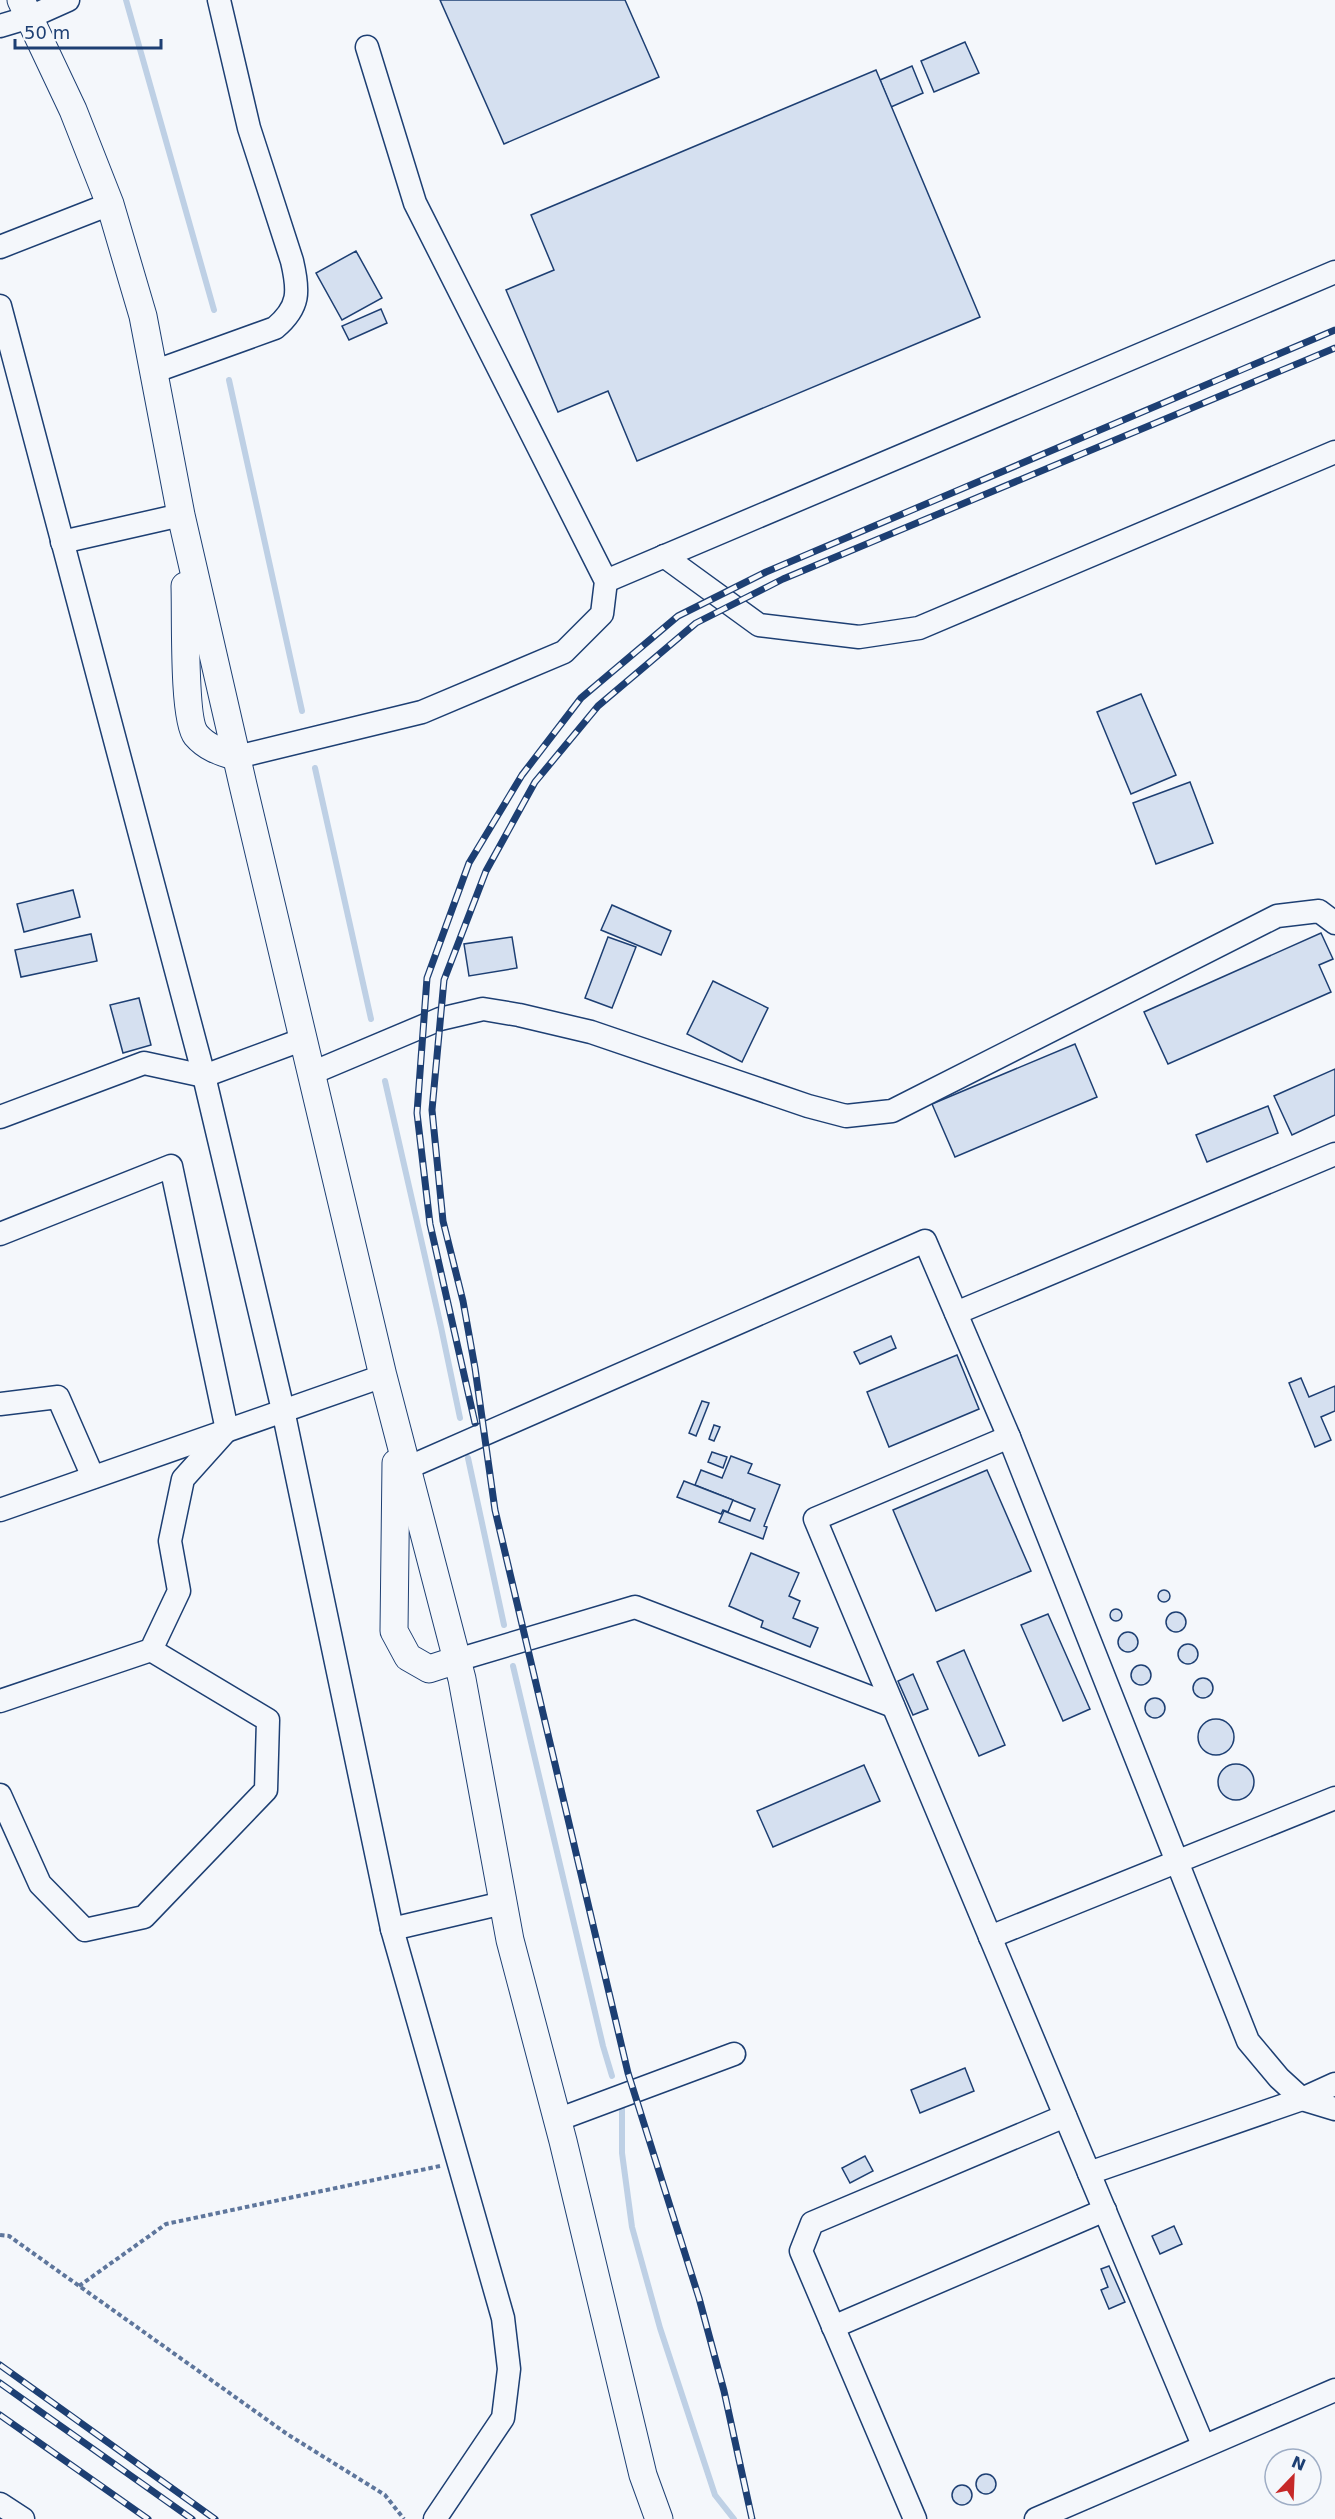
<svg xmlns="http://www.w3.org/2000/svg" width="1335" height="2519" font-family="'DejaVu Sans',sans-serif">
<rect width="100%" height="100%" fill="#f4f7fb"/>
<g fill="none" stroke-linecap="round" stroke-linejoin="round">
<g stroke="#bed0e5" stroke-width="6">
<polyline points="126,0 214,310"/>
<polyline points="229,380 302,711"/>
<polyline points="315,768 371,1019"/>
<polyline points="385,1081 441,1327 460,1418"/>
<polyline points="468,1458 504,1625"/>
<polyline points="513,1666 603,2046 612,2076"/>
<polyline points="622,2106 622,2153 632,2227 660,2328 715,2495 734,2519"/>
</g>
</g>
<g fill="#d5e0f0" stroke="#1d3f73" stroke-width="1.5">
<polygon points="440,0 625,0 659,77 504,144"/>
<polygon points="965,42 979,73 934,92 921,61"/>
<polygon points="912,66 923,93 891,107 880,80"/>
<polygon points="876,70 980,317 637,461 608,391 558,412 506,290 554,270 531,215"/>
<polygon points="356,251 382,298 342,320 316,273"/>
<polygon points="381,309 387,323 349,340 342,326"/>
<polygon points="1141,694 1176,775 1131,794 1097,712"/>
<polygon points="1190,782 1213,843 1156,864 1133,803"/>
<polygon points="73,890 80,917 24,932 17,904"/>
<polygon points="612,905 671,931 661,955 601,930"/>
<polygon points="1321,933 1333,959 1319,965 1331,992 1168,1064 1144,1012"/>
<polygon points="91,934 97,961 21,977 15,950"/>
<polygon points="512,937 517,968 469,976 464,944"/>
<polygon points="608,937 636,947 612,1008 585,998"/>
<polygon points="713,981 768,1008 742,1062 687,1034"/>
<polygon points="139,998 151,1045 123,1053 110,1005"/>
<polygon points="1075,1044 1097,1097 955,1157 932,1104"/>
<polygon points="1335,1069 1335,1115 1292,1135 1274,1096"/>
<polygon points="1268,1106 1278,1133 1207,1162 1196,1135"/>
<polygon points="891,1336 896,1348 860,1364 854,1352"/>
<polygon points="957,1355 979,1409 889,1447 867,1392"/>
<polygon points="1301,1378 1309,1397 1335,1386 1335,1411 1321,1417 1331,1440 1315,1447 1289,1383"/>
<polygon points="702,1401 709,1403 696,1436 689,1433"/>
<polygon points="714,1425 720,1427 714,1441 709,1439"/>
<polygon points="712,1452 727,1457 723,1468 708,1462"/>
<polygon points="731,1456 752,1464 748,1473 780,1485 764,1526 767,1527 763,1539 719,1522 724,1511 750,1521 755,1509 695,1485 701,1470 722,1478"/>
<polygon points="987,1470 1031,1571 936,1611 893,1510"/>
<polygon points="684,1481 733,1500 728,1512 723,1510 721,1514 677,1497"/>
<polygon points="751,1553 799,1573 789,1596 800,1601 793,1618 818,1628 810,1647 761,1627 763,1621 729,1606"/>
<circle cx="1164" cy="1596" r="6"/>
<circle cx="1116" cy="1615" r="6"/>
<circle cx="1176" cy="1622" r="10"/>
<polygon points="1048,1614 1090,1709 1063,1721 1021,1625"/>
<circle cx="1128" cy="1642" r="10"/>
<circle cx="1188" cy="1654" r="10"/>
<polygon points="964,1650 1005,1745 979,1756 937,1662"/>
<circle cx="1141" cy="1675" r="10"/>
<polygon points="913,1674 928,1709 913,1715 898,1681"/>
<circle cx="1203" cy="1688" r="10"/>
<circle cx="1155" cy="1708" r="10"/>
<circle cx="1216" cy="1737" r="18"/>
<circle cx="1236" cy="1782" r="18"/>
<polygon points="864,1765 880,1801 773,1847 757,1811"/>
<polygon points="965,2068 974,2091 920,2113 911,2090"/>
<polygon points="865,2156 873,2171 850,2183 842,2168"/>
<polygon points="1174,2226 1182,2244 1160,2254 1152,2236"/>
<polygon points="1109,2266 1125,2302 1109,2309 1101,2290 1108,2287 1101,2269"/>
<circle cx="986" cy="2484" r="10"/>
<circle cx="962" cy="2495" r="10"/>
</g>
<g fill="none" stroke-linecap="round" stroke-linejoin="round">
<defs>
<g id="minor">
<polyline points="0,26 30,17 68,0"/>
<polyline points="0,247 110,204"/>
<polyline points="0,306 204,1076 283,1410 392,1929 503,2318 509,2369 503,2418 435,2519"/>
<path d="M153 372 275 328C300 307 299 291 292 261L249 128 219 0"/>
<polyline points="62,542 181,515"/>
<polyline points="664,556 759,625 859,637 919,628 1335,452"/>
<polyline points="606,581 1335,272"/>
<polyline points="237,757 422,712 564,652 602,614 606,581 415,203 367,47"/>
<polyline points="312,1073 440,1019 483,1009 519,1015 591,1032 808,1106 846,1116 892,1111 1277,916 1319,911 1335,923"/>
<polyline points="0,1117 144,1063 204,1076 304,1039"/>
<polyline points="0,1234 171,1166 227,1430 183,1479 170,1541 179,1591 151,1650 0,1701"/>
<polyline points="956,1313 1335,1154"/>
<polyline points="0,1404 58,1397 93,1477"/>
<polyline points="1009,1437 815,1519 1203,2445"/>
<polyline points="407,1468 925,1241 1009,1437 1248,2041 1279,2078 1302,2099 1335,2109"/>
<polyline points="0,1510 383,1376"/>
<polyline points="457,1660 635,1607 893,1706"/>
<polyline points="0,1795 40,1884 85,1930 144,1917 266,1790 268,1720 151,1650"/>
<polyline points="392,1929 503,1903"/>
<polyline points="990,1937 1335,1798"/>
<polyline points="557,2120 734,2054"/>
<polyline points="1089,2173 1302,2099 1335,2084"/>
<polyline points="833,2327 1105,2210"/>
<polyline points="0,2504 23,2519"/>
<polyline points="915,2519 801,2251 812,2223 1065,2116"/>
<polyline points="1036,2519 1335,2390"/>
</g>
<g id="major">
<polyline points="21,0 73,110 110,204 143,316 181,515 243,785 383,1376 462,1679 510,1940 563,2141 643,2475 659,2519"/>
<path d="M185 586C186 612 183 719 196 735 207 748 221 752 237 757"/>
<polyline points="396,1463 394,1631 408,1657 429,1669 457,1660"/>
</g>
</defs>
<use href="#minor" stroke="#1d3f73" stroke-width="25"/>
<use href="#major" stroke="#1d3f73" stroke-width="29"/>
<g stroke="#5e769c" stroke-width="4" stroke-dasharray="4.5 3" stroke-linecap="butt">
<polyline points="0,2235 9,2236 287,2434 385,2495 404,2519"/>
<polyline points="79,2286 166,2224 440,2166"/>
</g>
<use href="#minor" stroke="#f4f7fb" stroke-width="22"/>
<use href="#major" stroke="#f4f7fb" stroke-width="27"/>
<defs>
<g id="rail">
<polyline points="475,1423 430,1224 417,1113 427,978 469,863 522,775 581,698 678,616 766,572 1335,330"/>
<polyline points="0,2365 215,2519"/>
<polyline points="0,2383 192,2519"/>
<polyline points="0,2415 148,2519"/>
<polyline points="752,2519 724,2391 699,2298 628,2073 495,1510 475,1368 463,1301 443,1221 432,1110 444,980 486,871 535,782 598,706 696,623 783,579 1335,348"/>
</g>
</defs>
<use href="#rail" stroke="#1d3f73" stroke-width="7"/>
<use href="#rail" stroke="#f4f7fb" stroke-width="4.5" stroke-dasharray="14" stroke-linecap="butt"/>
</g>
<g transform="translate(1293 2477) rotate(23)"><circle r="28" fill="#f4f7fb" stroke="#9eadc5" stroke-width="1.5"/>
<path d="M0-4.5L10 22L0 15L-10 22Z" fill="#c62828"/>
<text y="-9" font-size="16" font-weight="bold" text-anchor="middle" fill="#1d3f73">N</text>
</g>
<path d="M15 39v9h146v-9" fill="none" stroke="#1d3f73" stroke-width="3"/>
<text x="24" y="39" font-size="18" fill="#1d3f73" stroke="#f4f7fb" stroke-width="4.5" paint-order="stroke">50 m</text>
</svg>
